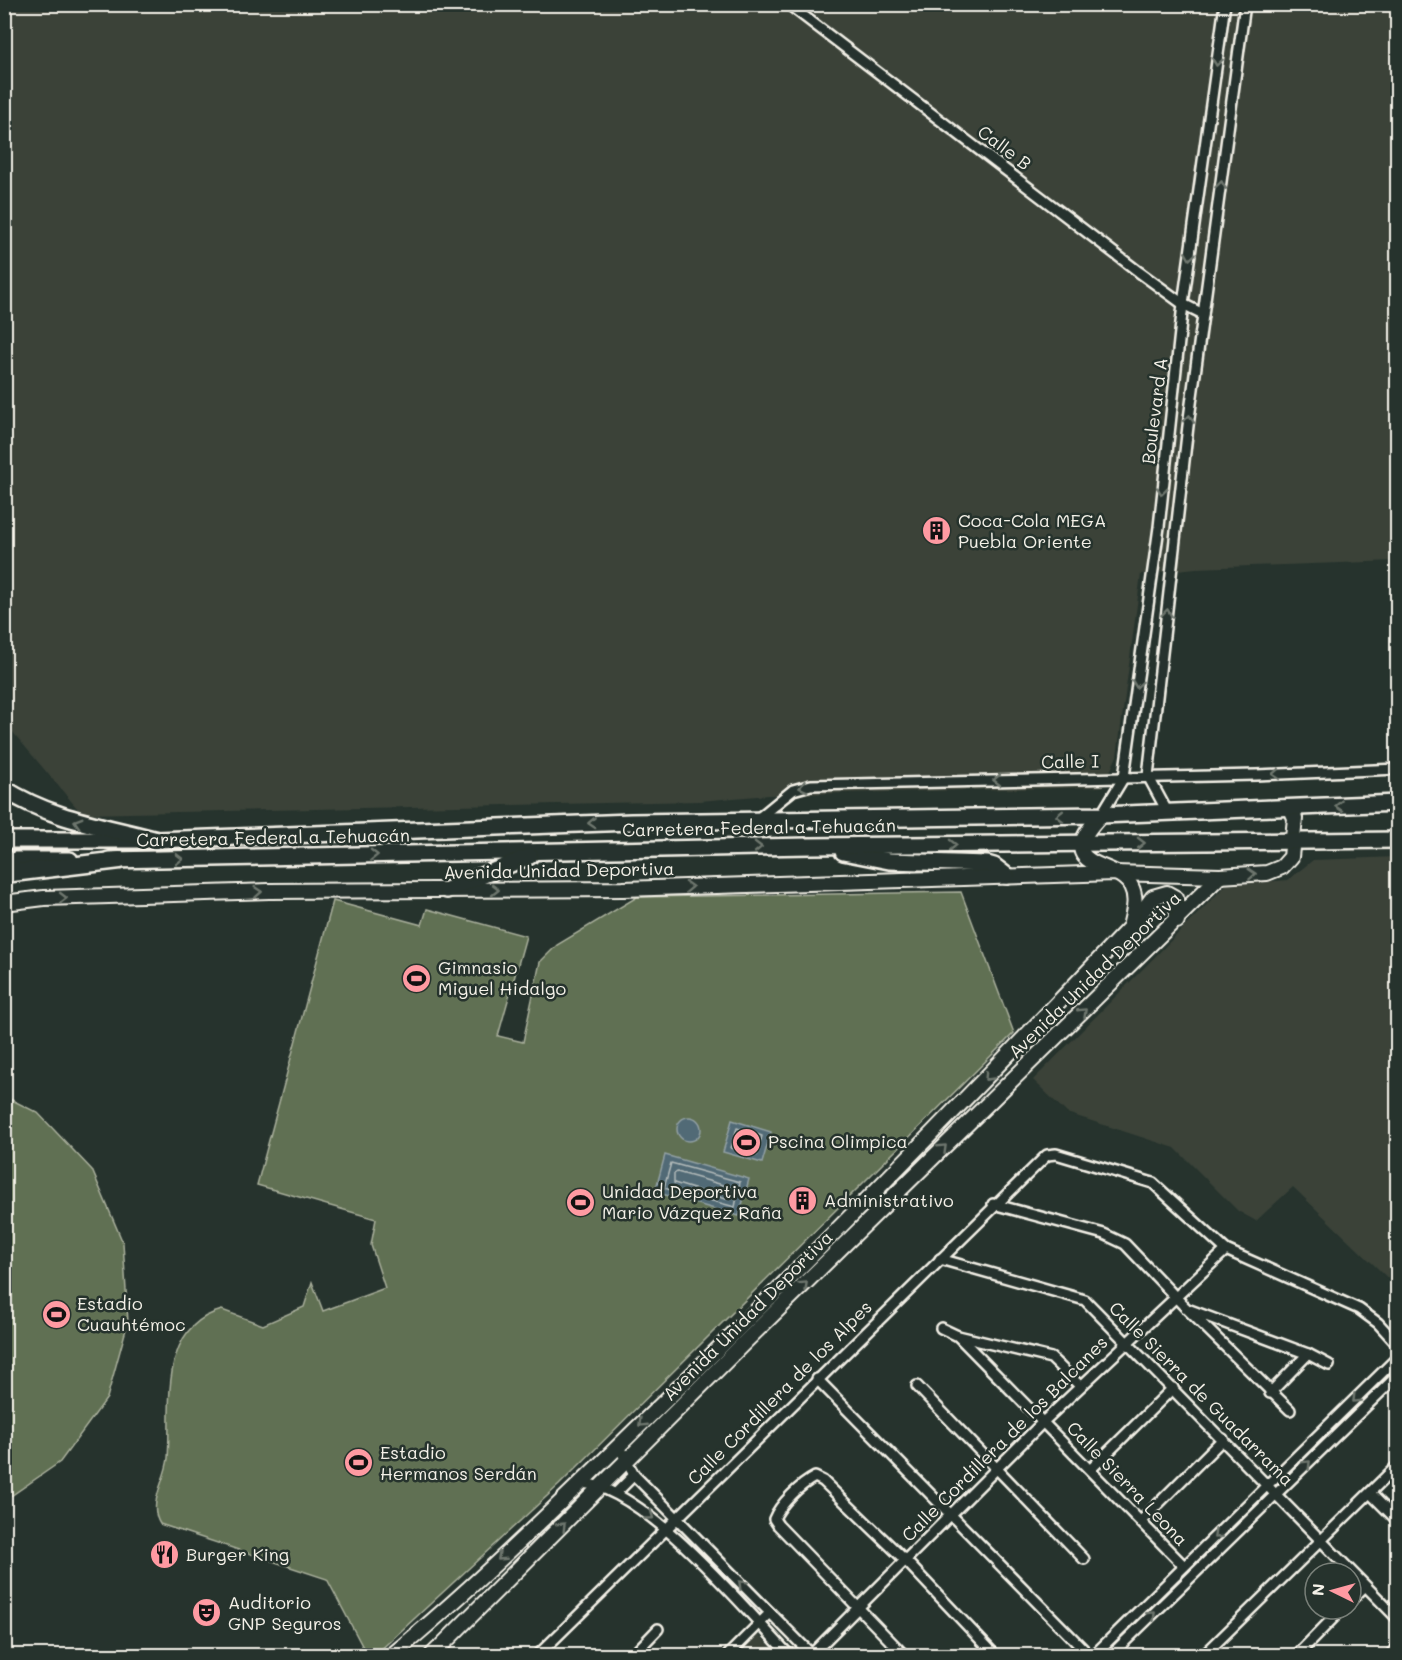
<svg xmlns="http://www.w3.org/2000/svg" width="1402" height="1660" font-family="Mali,sans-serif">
<rect width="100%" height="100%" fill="#26332d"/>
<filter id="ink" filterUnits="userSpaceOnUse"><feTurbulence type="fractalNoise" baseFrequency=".0167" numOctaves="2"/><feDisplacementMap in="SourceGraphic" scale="12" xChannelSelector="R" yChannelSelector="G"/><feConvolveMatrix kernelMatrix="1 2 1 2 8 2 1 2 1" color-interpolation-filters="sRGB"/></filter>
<g filter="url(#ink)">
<g fill="#3a4238">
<polygon points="4,5 1397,5 1397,561 1196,568 1141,574 1117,756 1103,787 768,795 700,801 82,814 5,723"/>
<polygon points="1397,857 1398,857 1397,1287 1293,1187 1256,1221 1238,1211 1175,1148 1067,1113 1033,1080 1226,885 1288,880 1313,860"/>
<polygon points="758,1634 780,1655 737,1655"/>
</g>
<g fill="#607052" stroke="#aab09d" stroke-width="1.5">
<path d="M961 892 1014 1033 559 1485 375 1655H367L327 1579 160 1524C147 1503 166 1480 168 1458 172 1407 157 1327 222 1310L263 1325 304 1307 312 1282 323 1311 385 1288 371 1245 376 1219 257 1185 333 901 422 925 427 909 526 936 498 1036 523 1042 540 962 557 945 637 897Z"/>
<polygon points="4,1096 38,1113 92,1170 123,1243 128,1322 107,1398 60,1462 5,1500"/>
</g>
<g fill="#516a76" stroke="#92a0a4" stroke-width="1.5">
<circle cx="689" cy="1129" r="12"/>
<polygon points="732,1120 771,1132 762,1163 723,1152"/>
<polygon points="665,1155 749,1179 739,1216 655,1192"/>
</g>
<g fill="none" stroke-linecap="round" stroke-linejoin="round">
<g stroke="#b3bbba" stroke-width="1.5">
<polygon points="737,1128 762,1136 757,1155 731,1148"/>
<polygon points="671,1163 740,1182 735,1207 664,1188"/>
<polygon points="677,1172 730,1187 730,1197 726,1199 674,1183 674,1174"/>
</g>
<defs>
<g id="street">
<polyline points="788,4 1139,272 1183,304 1203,314"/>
<polyline points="1388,4 1398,6"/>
<polyline points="1168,813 1148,776 1188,426 1245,4"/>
<polyline points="1101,815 1124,777 1159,527 1183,304 1225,4"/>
<polyline points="755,821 793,790 811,785 1256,775 1398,769"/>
<polyline points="993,1204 1104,1234 1125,1244 1185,1307 1290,1410"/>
<polyline points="940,1259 1085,1300 1398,1619"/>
<polyline points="1190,1310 1308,1354 1329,1365"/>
<polyline points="941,1328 958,1336 1184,1566"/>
<polyline points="958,1336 1051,1358 1080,1386"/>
<polyline points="817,1379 1090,1656"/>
<polyline points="917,1386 1084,1559"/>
<polyline points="1270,1393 1308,1354"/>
<polyline points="621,1444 621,1451 634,1475 813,1656"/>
<polyline points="1091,1469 1173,1388"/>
<path d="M580 1483C643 1485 746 1610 790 1656"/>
<polyline points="616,1493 634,1475"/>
<polyline points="1370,1493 1398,1521"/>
<polyline points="1141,1521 1223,1439"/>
<polyline points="1351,1600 1365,1586"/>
<polyline points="537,1656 1047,1155 1056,1154 1153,1183 1226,1250 1359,1309 1378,1323 1398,1345"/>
<polyline points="632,1656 658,1629"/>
<polyline points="727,1656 770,1613"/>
<polyline points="810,1656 1043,1422 1226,1250"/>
<path d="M905 1656 778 1525 774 1519C780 1504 801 1484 815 1477L823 1481 906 1561 996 1656"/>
<polyline points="1093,1656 1398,1357"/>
<polyline points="1110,1656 1398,1375"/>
<polyline points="1203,1656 1398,1465"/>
<polyline points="1296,1656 1342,1609"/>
<polyline points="1389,1656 1398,1647"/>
</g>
<g id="secondary">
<polyline points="4,903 44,898 269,891 623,889 1114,873 1220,876 1267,873 1282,867 1291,857 1295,818 1291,809"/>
<polyline points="1135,921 1153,897 1167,893 1176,898 1177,921"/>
<path d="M391 1656C487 1576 576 1487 666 1400 824 1246 978 1087 1130 927 1133 913 1138 899 1131 886 1117 859 1048 871 1101 815"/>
<polyline points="431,1656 746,1341 1220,876"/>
</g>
<g id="primary">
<polyline points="4,840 155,840 631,822 1101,815 1398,803"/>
<polyline points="843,852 889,861 987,864 994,866 1007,876"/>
<polyline points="4,860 70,860"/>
<polyline points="109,860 811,846 1398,840"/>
<polyline points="447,890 530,856"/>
</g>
<g id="highway">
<path d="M4 789C51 819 103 826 155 840"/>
<polyline points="4,874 120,860"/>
</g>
</defs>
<use href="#street" stroke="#f4f1e8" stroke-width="14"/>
<use href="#secondary" stroke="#f4f1e8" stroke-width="18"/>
<use href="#primary" stroke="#f4f1e8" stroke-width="20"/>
<use href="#highway" stroke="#f4f1e8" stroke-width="21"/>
<use href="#street" stroke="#26332d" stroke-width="9"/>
<use href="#secondary" stroke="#26332d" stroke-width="14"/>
<use href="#primary" stroke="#26332d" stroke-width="15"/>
<use href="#highway" stroke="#26332d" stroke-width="16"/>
</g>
<defs><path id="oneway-chevron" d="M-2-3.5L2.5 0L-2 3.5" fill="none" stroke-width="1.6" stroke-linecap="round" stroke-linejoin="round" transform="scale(1.5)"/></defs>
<g stroke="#6e766e">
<use href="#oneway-chevron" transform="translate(1217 62) rotate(98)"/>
<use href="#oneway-chevron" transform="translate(1221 185) rotate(-82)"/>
<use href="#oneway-chevron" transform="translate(1190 256) rotate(98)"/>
<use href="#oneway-chevron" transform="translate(1189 419) rotate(-83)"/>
<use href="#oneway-chevron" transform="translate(1162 491) rotate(96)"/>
<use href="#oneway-chevron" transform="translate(1167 613) rotate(-83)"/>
<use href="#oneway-chevron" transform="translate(1137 684) rotate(98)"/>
<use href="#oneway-chevron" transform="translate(1276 774) rotate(177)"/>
<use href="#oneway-chevron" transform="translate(997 780) rotate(179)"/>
<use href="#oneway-chevron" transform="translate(803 787) rotate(165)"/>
<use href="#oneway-chevron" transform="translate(1339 806) rotate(177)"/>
<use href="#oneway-chevron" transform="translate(1060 816) rotate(179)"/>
<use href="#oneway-chevron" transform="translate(78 822) rotate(-164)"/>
<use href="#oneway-chevron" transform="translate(592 823) rotate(177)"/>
<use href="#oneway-chevron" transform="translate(1141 843) rotate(-1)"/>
<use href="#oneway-chevron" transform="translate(953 845) rotate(-1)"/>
<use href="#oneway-chevron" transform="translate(758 847) rotate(-1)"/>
<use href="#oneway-chevron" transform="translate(374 855) rotate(-1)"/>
<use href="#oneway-chevron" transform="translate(179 859) rotate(-1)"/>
<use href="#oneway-chevron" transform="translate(1252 874) rotate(-4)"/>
<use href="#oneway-chevron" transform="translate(689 887) rotate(-2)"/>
<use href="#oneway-chevron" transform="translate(495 890)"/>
<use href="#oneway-chevron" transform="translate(258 892) rotate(-4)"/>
<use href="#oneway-chevron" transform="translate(63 898)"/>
<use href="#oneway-chevron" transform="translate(1083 1012) rotate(-44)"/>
<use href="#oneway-chevron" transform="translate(988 1077) rotate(134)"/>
<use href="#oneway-chevron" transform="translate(943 1148) rotate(-44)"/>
<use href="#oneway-chevron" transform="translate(804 1285) rotate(-44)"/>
<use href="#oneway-chevron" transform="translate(1356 1399) rotate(135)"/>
<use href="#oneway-chevron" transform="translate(642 1423) rotate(136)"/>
<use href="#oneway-chevron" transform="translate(1307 1464) rotate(-45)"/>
<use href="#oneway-chevron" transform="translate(650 1516) rotate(36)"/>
<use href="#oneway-chevron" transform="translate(562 1526) rotate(-45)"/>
<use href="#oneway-chevron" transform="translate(1217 1535) rotate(136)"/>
<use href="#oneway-chevron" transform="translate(501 1557) rotate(137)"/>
<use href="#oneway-chevron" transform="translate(742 1584) rotate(-135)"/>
<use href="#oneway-chevron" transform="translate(1152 1615) rotate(-44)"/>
</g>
</g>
<defs>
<symbol id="building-disc" viewBox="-11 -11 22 22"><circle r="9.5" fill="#ff9aa2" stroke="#26332d"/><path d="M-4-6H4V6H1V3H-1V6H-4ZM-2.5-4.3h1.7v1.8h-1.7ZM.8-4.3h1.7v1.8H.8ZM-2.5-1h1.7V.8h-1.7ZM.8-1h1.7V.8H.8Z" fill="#111"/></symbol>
<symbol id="stadium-disc" viewBox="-11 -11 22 22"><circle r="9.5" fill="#ff9aa2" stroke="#26332d"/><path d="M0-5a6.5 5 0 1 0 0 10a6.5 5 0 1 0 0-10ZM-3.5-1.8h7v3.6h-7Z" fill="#111"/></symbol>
<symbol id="restaurant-disc" viewBox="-11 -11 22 22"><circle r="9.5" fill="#ff9aa2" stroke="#26332d"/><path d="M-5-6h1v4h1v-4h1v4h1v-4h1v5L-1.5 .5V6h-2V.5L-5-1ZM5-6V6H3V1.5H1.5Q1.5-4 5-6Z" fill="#111"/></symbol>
<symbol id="theatre-disc" viewBox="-11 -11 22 22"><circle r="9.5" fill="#ff9aa2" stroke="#26332d"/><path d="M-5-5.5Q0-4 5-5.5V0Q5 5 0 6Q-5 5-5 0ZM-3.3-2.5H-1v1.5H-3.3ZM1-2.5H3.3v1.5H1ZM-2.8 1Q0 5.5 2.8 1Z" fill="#111"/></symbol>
</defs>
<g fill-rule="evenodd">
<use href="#building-disc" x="920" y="514" width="33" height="33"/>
<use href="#stadium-disc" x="400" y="962" width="33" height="33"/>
<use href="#stadium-disc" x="730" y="1126" width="33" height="33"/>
<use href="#building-disc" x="786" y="1184" width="33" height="33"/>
<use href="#stadium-disc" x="564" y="1186" width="33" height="33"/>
<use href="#stadium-disc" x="40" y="1298" width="33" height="33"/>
<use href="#stadium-disc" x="342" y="1446" width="33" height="33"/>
<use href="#restaurant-disc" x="148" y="1538" width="33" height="33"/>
<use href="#theatre-disc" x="190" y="1596" width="33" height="33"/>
</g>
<g text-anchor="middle" stroke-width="5" stroke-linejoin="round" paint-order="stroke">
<g font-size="18" fill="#f4f1e8" stroke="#26332d">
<text transform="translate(1004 148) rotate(37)" y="6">Calle B</text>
<text transform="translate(1155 411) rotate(-83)" y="6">Boulevard A</text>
<text transform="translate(1070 762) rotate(-1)" y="6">Calle I</text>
<text transform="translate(759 828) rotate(-1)" y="6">Carretera Federal a Tehuacán</text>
<text transform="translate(273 838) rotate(-1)" y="6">Carretera Federal a Tehuacán</text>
<text transform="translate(559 871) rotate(-1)" y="6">Avenida Unidad Deportiva</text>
<text transform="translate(1095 975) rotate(-44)" y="6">Avenida Unidad Deportiva</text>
<text transform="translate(748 1316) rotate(-45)" y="6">Avenida Unidad Deportiva</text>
<text transform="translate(780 1393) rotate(-45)" y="6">Calle Cordillera de los Alpes</text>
<text transform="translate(1201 1394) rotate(45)" y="6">Calle Sierra de Guadarrama</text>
<text transform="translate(1005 1439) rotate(-45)" y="6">Calle Cordillera de los Balcanes</text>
<text transform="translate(1127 1484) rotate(46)" y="6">Calle Sierra Leona</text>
</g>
<g font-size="18" fill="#f4f1e8" stroke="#26332d" text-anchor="start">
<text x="958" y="527">Coca-Cola MEGA<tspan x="958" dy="21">Puebla Oriente</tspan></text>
<text x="438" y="974">Gimnasio<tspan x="438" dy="21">Miguel Hidalgo</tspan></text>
<text x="768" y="1148">Pscina Olimpica</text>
<text x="602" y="1198">Unidad Deportiva<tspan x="602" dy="21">Mario Vázquez Raña</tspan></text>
<text x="824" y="1207">Administrativo</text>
<text x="77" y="1310">Estadio<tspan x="77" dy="21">Cuauhtémoc</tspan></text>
<text x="380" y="1459">Estadio<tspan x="380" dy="21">Hermanos Serdán</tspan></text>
<text x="186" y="1561">Burger King</text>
<text x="228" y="1609">Auditorio<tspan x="228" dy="21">GNP Seguros</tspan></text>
</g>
</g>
<rect width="1402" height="1660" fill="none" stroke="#26332d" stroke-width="24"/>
<rect x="12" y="12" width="1378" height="1636" fill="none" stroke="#f4f1e8" stroke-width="2" filter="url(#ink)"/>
<g transform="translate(1333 1591) rotate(275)"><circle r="28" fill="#26332d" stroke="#787f78" stroke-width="1.5"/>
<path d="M0-4.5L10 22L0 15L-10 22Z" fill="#ff9aa2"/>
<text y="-9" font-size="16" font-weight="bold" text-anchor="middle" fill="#f4f1e8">N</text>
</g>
</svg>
